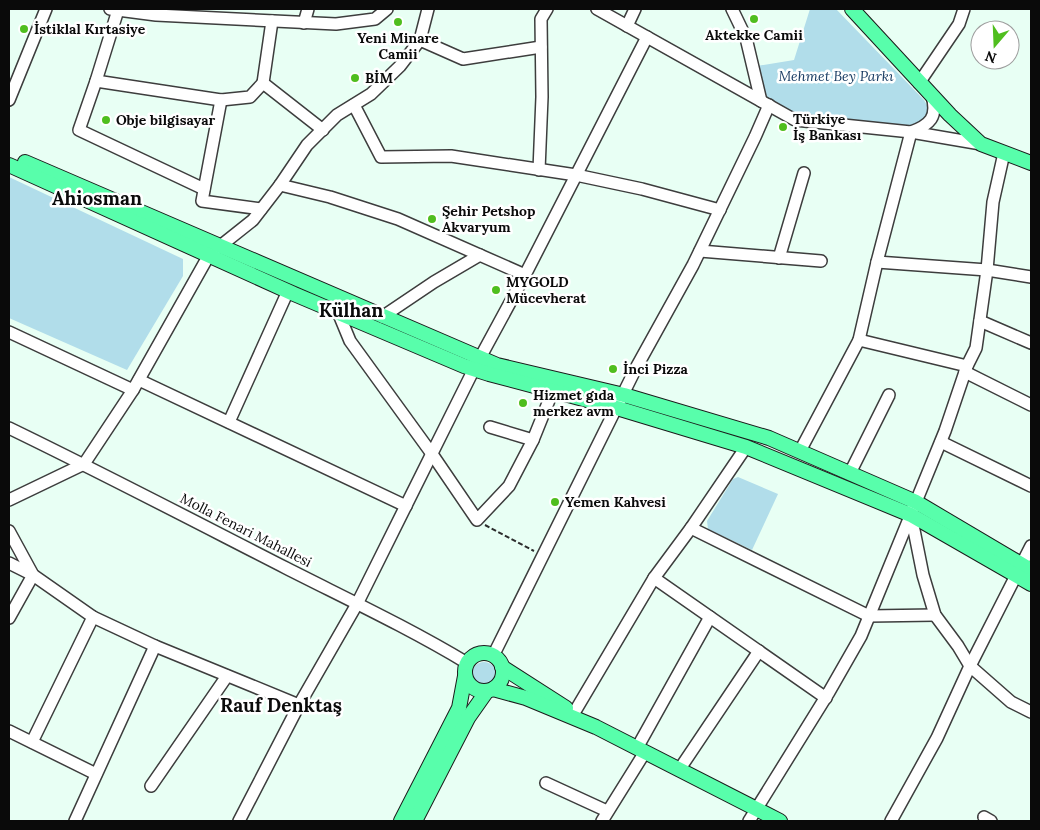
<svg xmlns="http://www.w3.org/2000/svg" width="1040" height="830" viewBox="0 0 1040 830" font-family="Lora,serif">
	<rect width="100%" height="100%" fill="#e8fff4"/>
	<g fill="#b1ddea">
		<polygon points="810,9 836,9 924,100 928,107 926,118 916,128 796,117 764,99 757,66 794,60"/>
		<polygon points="9,177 183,259 183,276 127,370 9,318"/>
		<polygon points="738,477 778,494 752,550 708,529 707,521 733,479"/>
		<circle cx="484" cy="674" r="12"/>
	</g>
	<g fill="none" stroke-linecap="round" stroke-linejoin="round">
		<defs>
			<g id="minor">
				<polyline points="110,9 156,15 336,24 375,19 387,9"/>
				<polyline points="597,9 795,120 911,132 981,144"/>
				<polyline points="732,9 746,38 761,101"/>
				<polyline points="118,10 96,81 79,130 204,189"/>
				<polyline points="272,21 263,83 323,130"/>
				<polyline points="304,23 308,9"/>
				<polyline points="627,26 635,9"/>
				<polyline points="420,40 463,59 541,47"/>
				<polyline points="96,81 221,100 250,97 263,83"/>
				<polyline points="919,83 959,24 964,9"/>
				<polyline points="9,100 46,9"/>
				<polyline points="221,100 202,201 261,209"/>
				<polyline points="354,105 381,157 451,156 576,175 642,189 720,210"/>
				<polyline points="539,170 542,97 541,19 547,9"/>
				<polyline points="280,185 330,197 398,219 525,275"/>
				<polyline points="700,251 821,261"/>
				<polyline points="779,258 804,173"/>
				<polyline points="877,262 987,270 1031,277"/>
				<polyline points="338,312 350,341 432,454 477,520 509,486 533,440 556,383"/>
				<polyline points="382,317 434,282 480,255"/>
				<polyline points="980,321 1031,343"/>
				<polyline points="9,332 133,390"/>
				<polyline points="859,340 967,366"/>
				<polyline points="965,372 1031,405"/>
				<polyline points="139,380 406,506"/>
				<polyline points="229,422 288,291"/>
				<polyline points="490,427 533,440"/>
				<path d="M9,428C102,473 194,521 286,568C347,599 409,628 467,663"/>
				<polyline points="941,442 1031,486"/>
				<path d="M800,451L859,340L877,262L911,132C930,125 938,117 932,96"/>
				<polyline points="850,473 889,395"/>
				<polyline points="9,500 84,464 133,390 209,255 253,220 280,185 307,145 337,115 371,94 400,66 420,40 428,9"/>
				<polyline points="911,515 923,575 935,615 958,646 970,666 1011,702 1031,712"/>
				<polyline points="691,528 869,616 935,615"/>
				<polyline points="9,531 33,575 93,617 155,646 299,705"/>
				<polyline points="9,563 33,575 9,618"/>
				<polyline points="654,578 826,698"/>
				<polyline points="493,656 636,368 693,265 755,137 769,105"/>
				<polyline points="574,713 654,578 691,528 746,447"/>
				<polyline points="9,731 96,774"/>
				<polyline points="32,742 93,617"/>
				<polyline points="637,748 710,617"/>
				<polyline points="679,770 759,651"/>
				<polyline points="546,783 607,811"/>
				<polyline points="151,786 227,676"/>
				<polyline points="984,817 991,821"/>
				<polyline points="75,821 155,646"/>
				<polyline points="239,821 299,705 357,604 474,369 525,275 647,37"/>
				<polyline points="602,821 645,752"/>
				<polyline points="749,821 829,692 861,636 945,431 967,366 976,348 987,270 993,202 1004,153"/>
				<polyline points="891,821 937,738 970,666 1031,546"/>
			</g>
			<g id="major">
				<polyline points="852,9 950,115 981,144 1031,163"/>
				<polyline points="25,162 497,365 624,395 769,438 916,502 1031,570"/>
				<polyline points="9,165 294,294 464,366 489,374 617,408 746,447 911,515 1031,584"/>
				<circle cx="484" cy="672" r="19"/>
				<polyline points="502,667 566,708"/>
				<polyline points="493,689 526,698 596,727 780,821"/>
				<polyline points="401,821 459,708 465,676"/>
				<polyline points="415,821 468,718 487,691"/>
			</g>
		</defs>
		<use href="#minor" stroke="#3d3d3d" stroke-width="14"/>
		<use href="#major" stroke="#1b1b1b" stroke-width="16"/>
		<polyline stroke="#2c2c2c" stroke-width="2" stroke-dasharray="5 2.5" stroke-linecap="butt" points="485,525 534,551"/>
		<use href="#minor" stroke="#fff" stroke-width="11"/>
		<use href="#major" stroke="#58feab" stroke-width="14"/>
	</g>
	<g fill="#4fbe1e" stroke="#fff" stroke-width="2">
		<circle cx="754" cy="19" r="5"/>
		<circle cx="398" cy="22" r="5"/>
		<circle cx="24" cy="29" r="5"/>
		<circle cx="355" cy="78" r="5"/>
		<circle cx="106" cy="120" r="5"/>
		<circle cx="783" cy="127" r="5"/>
		<circle cx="432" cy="219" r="5"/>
		<circle cx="496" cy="290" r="5"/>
		<circle cx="613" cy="369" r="5"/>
		<circle cx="523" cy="403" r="5"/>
		<circle cx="555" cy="502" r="5"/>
	</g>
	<g text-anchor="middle" stroke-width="5" stroke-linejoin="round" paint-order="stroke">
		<g font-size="14" font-weight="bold" fill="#0a0a0a" stroke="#fff" text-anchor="start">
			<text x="34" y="34">İstiklal Kırtasiye</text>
			<text x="754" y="40" text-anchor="middle">Aktekke Camii</text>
			<text x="398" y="43" text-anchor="middle">Yeni Minare<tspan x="398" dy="16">Camii</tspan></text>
			<text x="365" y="83">BİM</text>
			<text x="793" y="124">Türkiye<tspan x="793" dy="16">İş Bankası</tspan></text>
			<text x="116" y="125">Obje bilgisayar</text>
			<text x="442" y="216">Şehir Petshop<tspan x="442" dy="16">Akvaryum</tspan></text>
			<text x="506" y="287">MYGOLD<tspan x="506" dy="16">Mücevherat</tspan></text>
			<text x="623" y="374">İnci Pizza</text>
			<text x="533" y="400">Hizmet gıda<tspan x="533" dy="16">merkez avm</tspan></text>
			<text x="565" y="507">Yemen Kahvesi</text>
		</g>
		<g font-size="14" font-style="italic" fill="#193c63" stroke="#fff">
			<text x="836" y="81">Mehmet Bey Parkı</text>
		</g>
		<g font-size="14" fill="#0a0a0a" stroke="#fff">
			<text transform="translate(246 530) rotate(27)" y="5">Molla Fenari Mahallesi</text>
		</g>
		<g font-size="19" font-weight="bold" fill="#0a0a0a" stroke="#fff">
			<text x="97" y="205">Ahiosman</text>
			<text x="351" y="317">Külhan</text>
			<text x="281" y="712">Rauf Denktaş</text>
		</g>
	</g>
	<rect width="1040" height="830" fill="none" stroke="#0a0a0a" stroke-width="20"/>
	<g transform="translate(995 45) rotate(199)"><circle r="24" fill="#ffffff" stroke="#9d9d9d"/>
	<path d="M0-4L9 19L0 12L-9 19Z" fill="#4fbe1e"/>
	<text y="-8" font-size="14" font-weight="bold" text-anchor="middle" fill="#0a0a0a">N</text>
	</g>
</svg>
